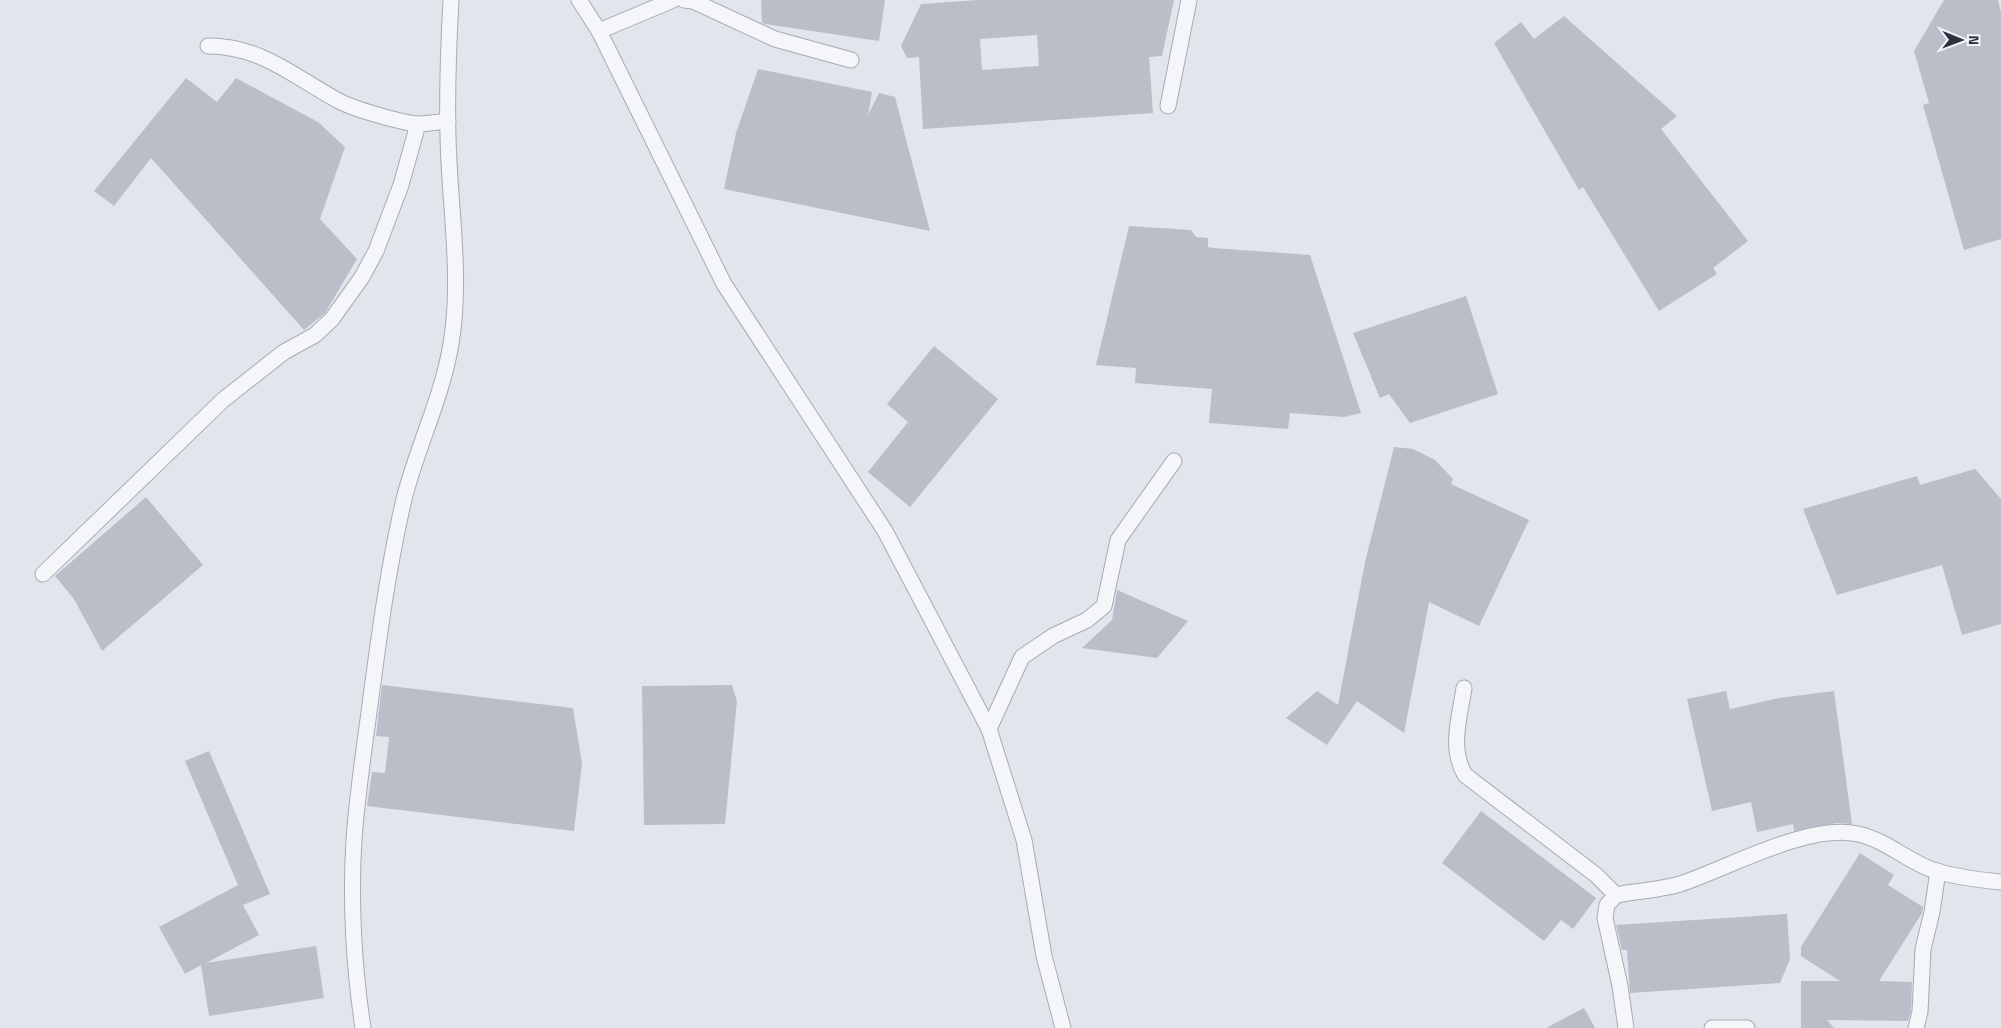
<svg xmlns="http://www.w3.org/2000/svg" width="2001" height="1028" viewBox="0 0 2001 1028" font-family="'Titillium Web',sans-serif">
	<rect width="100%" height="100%" fill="#e2e5eb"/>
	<g fill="#b9bec8" fill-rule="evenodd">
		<polygon points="761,0 885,0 879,41 765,24 762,23"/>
		<path d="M978,0H1174L1162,56L1149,57L1153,113L923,129L919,57L907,58L901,46L921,4ZM1037,35L1039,66L982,70L980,39Z"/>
		<polygon points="1944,0 1998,0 2001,12 2001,239 1964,250 1923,105 1929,103 1914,51"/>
		<polygon points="1564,16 1677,116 1661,129 1748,241 1713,268 1717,274 1659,311 1583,187 1579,190 1494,43 1521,22 1534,39"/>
		<polygon points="758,69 872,92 868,115 879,93 895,97 930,231 724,189 736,133"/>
		<polygon points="186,78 217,102 236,78 318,122 345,147 320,219 357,259 325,313 304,330 151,158 114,206 94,191"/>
		<polygon points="1129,226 1191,230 1196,237 1208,238 1208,247 1213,248 1310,255 1361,413 1344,417 1290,413 1288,429 1209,423 1212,389 1135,383 1136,368 1096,365"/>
		<polygon points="1466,296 1498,394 1410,423 1389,394 1380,398 1353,333"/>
		<polygon points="934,346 998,399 910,507 868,472 908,422 887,404"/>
		<polygon points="1394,447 1413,449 1435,460 1453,479 1451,484 1529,520 1479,626 1429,602 1404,733 1357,701 1327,745 1286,718 1317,691 1338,705 1365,562"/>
		<polygon points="1975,469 2001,499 2001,624 1962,635 1942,565 1837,595 1803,509 1917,476 1920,485"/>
		<polygon points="146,497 203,565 102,651 74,599 55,576"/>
		<polygon points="1117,590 1188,621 1157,658 1082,648 1112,620"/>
		<polygon points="382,685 573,708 582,763 574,831 367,806 372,772 385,773 389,737 376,736"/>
		<polygon points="732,685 737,701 725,824 644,825 642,686"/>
		<polygon points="1726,691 1730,709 1779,698 1834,691 1852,824 1837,823 1794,831 1793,824 1757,832 1751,802 1712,811 1687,699"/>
		<polygon points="209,751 270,894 243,905 259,935 206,963 316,946 324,998 209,1016 201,965 185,974 159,927 238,885 185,761"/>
		<polygon points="1481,811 1596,898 1573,929 1561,920 1544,941 1442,863"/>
		<polygon points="1860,853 1894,875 1888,885 1923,907 1922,913 1879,981 1912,982 1911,1011 1908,1021 1827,1020 1834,1028 1801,1028 1801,981 1840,981 1801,956 1801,947"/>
		<polygon points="1787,914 1790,959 1780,983 1630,993 1627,950 1622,950 1616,925"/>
		<polygon points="1584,1008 1595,1028 1546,1028"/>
	</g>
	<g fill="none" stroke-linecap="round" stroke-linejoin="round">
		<defs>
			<g id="minor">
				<polyline points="579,0 599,31 724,284 885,531 989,729 1024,840 1044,956 1063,1028"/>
				<polyline points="684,0 693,1 775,39 851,60"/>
				<polyline points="599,31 673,0"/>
				<path d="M208,46C261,46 293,76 337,100C353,109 399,122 417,124C427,124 438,122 448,121"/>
				<polyline points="1168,106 1189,0"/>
				<polyline points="43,574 223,400 284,352 315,335 332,319 362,277 376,251 401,185 418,124"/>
				<path d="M1464,688C1460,716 1449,748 1465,775L1596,875L1616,895"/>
				<polyline points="989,729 1022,657 1053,636 1087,620 1104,606 1118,540 1174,461"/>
				<path d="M363,1028C354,969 350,900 354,840C357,795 364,750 370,705C379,636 388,568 404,499C417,447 442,398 451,344C461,284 452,222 449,162C446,108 448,54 451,0"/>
				<path d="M1626,1028L1620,986L1605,918L1607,905L1616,895C1636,891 1660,890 1680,884C1729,868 1807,823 1858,834C1886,840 1907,861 1933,870C1955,877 1979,880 2001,882"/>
				<polyline points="1712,1028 1747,1028"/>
				<polyline points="1916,1028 1920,1012 1923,949 1932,912 1938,871"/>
			</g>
		</defs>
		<use href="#minor" stroke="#a7abb5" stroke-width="17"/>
		<use href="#minor" stroke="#f5f6f9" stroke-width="15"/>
	</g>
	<g transform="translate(1961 40) rotate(91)" stroke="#f2f4f8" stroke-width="4" paint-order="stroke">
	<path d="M0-4L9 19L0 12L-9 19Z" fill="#2a3143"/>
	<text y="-8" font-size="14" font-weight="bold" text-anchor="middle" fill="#2a3143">N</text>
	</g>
</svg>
